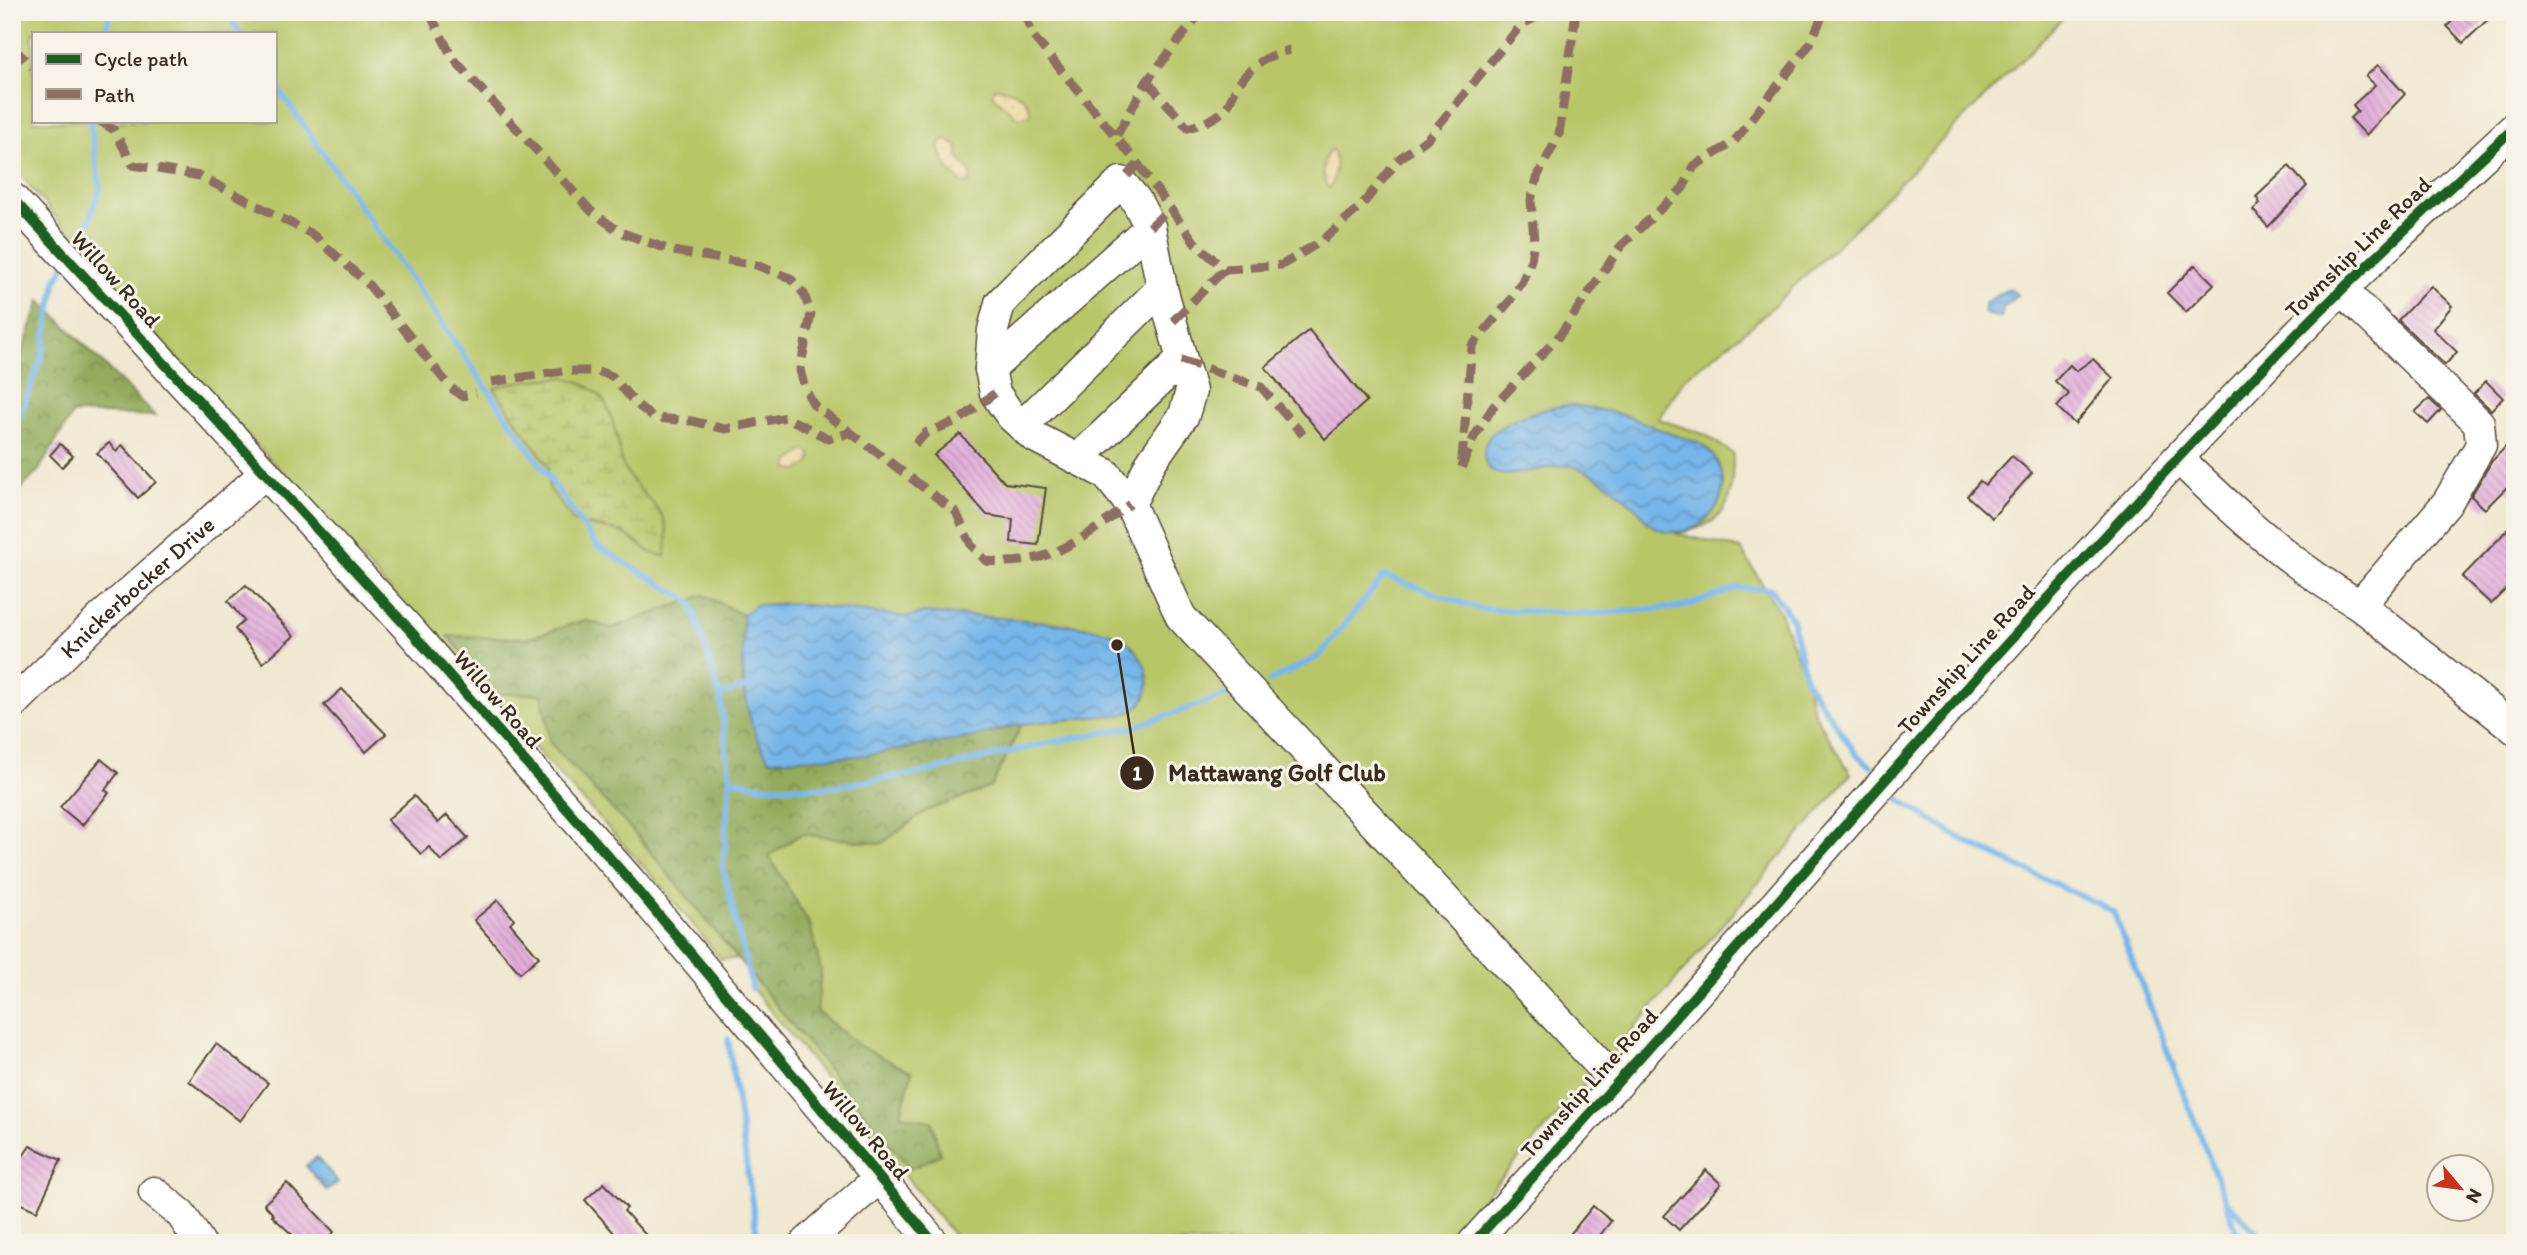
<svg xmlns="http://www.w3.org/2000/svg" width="2527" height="1255" viewBox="0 0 2527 1255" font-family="Itim,sans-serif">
	<defs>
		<pattern id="forest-crowns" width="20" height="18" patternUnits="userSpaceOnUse" patternTransform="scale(1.75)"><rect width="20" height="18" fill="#92ab5c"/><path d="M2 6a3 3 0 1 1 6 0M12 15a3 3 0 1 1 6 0" fill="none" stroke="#788b4b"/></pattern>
		<pattern id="wetland-marsh" width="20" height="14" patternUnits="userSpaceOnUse" patternTransform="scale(1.75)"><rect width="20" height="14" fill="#b8c668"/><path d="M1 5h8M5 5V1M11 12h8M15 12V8" fill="none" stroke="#9faa5a"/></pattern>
		<pattern id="sand-dots" width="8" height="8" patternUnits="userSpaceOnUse" patternTransform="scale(1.75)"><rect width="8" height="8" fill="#eeda9e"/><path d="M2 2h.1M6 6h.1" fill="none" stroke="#cdbb88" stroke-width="1.8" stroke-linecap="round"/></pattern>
		<pattern id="water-waves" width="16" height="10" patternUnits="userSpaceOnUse" patternTransform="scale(1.75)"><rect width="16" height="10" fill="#76b6ea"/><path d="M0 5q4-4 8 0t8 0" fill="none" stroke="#6294bd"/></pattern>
		<pattern id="building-back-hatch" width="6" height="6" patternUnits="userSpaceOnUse" patternTransform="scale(1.75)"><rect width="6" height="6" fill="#e4afdd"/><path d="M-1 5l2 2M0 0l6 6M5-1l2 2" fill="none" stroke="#ba8fb3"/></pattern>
	</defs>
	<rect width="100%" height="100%" fill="#f7f3e8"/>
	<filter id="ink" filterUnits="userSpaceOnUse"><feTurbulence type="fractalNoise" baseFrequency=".0143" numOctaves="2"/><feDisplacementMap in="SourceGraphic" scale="14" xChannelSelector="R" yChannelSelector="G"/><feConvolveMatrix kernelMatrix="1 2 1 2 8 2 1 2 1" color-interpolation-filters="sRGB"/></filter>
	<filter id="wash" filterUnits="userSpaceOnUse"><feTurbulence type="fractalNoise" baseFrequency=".00686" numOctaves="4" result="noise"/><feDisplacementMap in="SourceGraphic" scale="28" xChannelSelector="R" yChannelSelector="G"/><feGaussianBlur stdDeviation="1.57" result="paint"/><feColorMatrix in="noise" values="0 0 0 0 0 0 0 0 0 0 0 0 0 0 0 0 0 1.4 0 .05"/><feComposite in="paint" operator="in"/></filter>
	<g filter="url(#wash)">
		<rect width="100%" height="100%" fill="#f0e8d0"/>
		<path fill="#b8c668" stroke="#7a7843" stroke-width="2" fill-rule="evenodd" d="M12,12H2069L1852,231L1752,326L1685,378L1658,419L1706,435L1733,454C1733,502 1728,527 1675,533L1741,549L1780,613L1805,677L1814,713L1851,774L1615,1051L1443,1243H960L752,988L747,959H721L655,879L143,321L12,165ZM33,33H275V121H33Z"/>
		<g fill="url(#forest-crowns)" stroke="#666a3d" stroke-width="2">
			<polygon points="40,300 155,416 73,413 39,470 12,499 12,382"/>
			<path d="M704,595L743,615V688L770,760C856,756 939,747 1022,724L991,787L926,811L881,844L801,834L769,856L810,925L821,970L817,1011L859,1046L912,1072L901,1115L932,1121L940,1155L910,1169L639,838L550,743L542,694H498L448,636L528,638L585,620L612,628Z"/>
		</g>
		<path fill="url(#wetland-marsh)" stroke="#7a7843" stroke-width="2" d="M564,377C603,387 609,404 618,442C620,450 620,460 624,468C643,503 676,507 665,556L652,553L622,532L574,522L549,488L548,466L494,388L516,382Z"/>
		<g fill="url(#sand-dots)" stroke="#94825e" stroke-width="2">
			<path d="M994,88C1012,88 1029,96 1031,115L1018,118L992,95Z"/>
			<path d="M945,139L957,146L959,158L971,173L969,183L964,184C950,175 942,160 939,144Z"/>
			<path d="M1331,149C1338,156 1336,181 1329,188C1320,178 1322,158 1331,149Z"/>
			<polygon points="805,450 812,455 810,463 798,471 788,468 790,461"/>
		</g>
		<g fill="url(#water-waves)" stroke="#587084" stroke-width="2">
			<polygon points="2009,288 2017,295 2003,308 2001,318 1985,314 1984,304"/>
			<path d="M1572,405C1587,408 1604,410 1619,414C1638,419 1656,429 1674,435C1686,439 1698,440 1708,450C1749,489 1698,554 1651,525C1646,522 1645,518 1641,513C1625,496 1594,470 1570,466C1549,463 1507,482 1492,471C1486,467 1484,459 1484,452C1484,422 1549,406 1572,405Z"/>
			<path d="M791,603L908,617L924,613C962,616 1095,621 1122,638C1137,648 1151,669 1148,688C1146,702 1138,709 1125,714L1022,724L974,737L860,756L770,760C739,718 743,665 743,615L755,605Z"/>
			<polygon points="317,1157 338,1182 327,1191 306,1166"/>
		</g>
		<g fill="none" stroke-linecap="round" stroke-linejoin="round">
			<g stroke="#76b6ea" stroke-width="6">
				<polyline points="226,12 240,33"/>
				<polyline points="106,33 110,12"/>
				<polyline points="275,84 597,546 691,602 720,695"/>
				<polyline points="73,250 88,224 100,188 90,121"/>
				<polyline points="12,437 42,356 56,281 64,266"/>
				<polyline points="1270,681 1318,657 1384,576 1480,609 1587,614 1683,607 1738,588 1771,589 1792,619 1806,681 1856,754 1871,766"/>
				<polyline points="743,688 720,695 730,779 723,868 752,988"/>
				<polyline points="730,779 763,786 823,788 926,772 1048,743 1134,727 1235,692"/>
				<polyline points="1897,798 1966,842 2113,911 2226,1202 2268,1243"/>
				<polyline points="728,1039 758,1243"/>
				<polyline points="2227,1205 2241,1243"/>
			</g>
		</g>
		<g id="blocks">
			<g fill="url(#building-back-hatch)">
				<polygon points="2462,12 2496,12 2463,43 2447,26"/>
				<polygon points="2378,65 2405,94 2366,135 2350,118 2358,111 2353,105 2375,85 2366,76"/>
				<polygon points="2289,166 2307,186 2268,227 2253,210 2260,203 2256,197"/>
				<polygon points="2195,265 2214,284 2186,312 2167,293"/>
				<polygon points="2431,286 2452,306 2433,329 2457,352 2445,365 2398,320"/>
				<polygon points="1309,330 1367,401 1325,439 1265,367"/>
				<polygon points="2093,359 2113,378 2075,424 2057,407 2069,394 2055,381 2070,365 2076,371"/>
				<polygon points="2486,381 2503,398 2491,410 2474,394"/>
				<polygon points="2429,399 2441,410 2428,424 2415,412"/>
				<polygon points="960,434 1005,483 1046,488 1038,545 1011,542 1013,519 987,515 934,455"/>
				<polygon points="2515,437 2515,497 2506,488 2485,509 2471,496 2492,461"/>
				<polygon points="109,443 116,451 122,445 156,482 138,498 97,453"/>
				<polygon points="60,444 73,456 62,467 50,455"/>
				<polygon points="2012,456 2032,473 1992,518 1967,496 1980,481 1985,485"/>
				<polygon points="2515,522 2515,580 2491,604 2462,577"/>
				<polygon points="246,585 294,636 263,663 235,629 244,621 228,601"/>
				<polygon points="342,689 386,734 366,752 324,705"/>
				<polygon points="101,759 118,773 105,790 109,793 82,825 60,807"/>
				<polygon points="414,796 438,823 447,815 468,838 441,861 429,847 421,854 387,820"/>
				<polygon points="498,900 514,919 510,923 539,957 520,973 474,920"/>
				<polygon points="216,1044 268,1083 240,1121 189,1081"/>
				<polygon points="30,1146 61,1160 37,1211 12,1200 12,1168 19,1154 23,1156"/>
				<polygon points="1706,1170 1721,1184 1679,1230 1664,1216"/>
				<polygon points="287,1183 334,1232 323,1243 301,1243 272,1216 274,1215 264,1204"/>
				<polygon points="604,1183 627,1208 624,1211 653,1243 623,1243 585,1200"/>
				<polygon points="1593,1206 1611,1221 1601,1234 1613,1243 1563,1243"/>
			</g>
		</g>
	</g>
	<g filter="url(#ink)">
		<use href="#blocks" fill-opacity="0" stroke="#564639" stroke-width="2"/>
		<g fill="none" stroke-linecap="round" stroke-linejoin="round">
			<defs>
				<g id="minor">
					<polyline points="12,198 407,627 631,882 934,1243"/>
					<polyline points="990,369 1150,227"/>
					<polyline points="1022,426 1162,288"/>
					<path d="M2178,458C2234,512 2293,567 2360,605L2447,503L2481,445L2479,423L2342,290"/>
					<polyline points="1078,459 1181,360"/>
					<polyline points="1130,504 1151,462 1184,415 1191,391 1162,288 1150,227 1136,200 1121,182 1000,303 993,330 990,369 995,393 1011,416 1033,436 1106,474 1130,504 1181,617 1618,1084"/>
					<polyline points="2360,605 2515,729"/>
					<path id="s1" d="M12,705L103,616L265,473"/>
					<polyline points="154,1192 181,1214 200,1243"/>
					<polyline points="806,1243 879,1178"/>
					<path d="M1473,1243C1735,956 1985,657 2255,377C2338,290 2427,209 2515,127"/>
				</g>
			</defs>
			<use href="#minor" stroke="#564639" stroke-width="33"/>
			<use href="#minor" stroke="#fff" stroke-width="30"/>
			<g stroke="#8d6e63" stroke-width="9" stroke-dasharray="18 9" stroke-linecap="butt">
				<path d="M429,12L452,57L591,211L620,232L673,251L756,265L790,278L804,294L811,314L800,370L805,389L814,405L956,512L971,545L986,561C1049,568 1083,538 1130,504"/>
				<polyline points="1024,12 1033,36 1138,164 1121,182"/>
				<polyline points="1576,12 1559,135 1538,175 1531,200 1534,241 1531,260 1522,282 1509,302 1472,346 1461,469 1474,437 1493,407 1559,336 1621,246 1683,188 1694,166 1733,143 1810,44 1824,12"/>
				<polyline points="12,47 33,67"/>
				<path d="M1147,81L1188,128C1203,123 1217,119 1227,107C1231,101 1233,93 1237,87C1249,66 1268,55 1290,50"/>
				<polyline points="100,121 114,130 133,165 200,176 312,234 368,284 450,387 462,396 476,393"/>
				<polyline points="1117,135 1147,81 1201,12"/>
				<polyline points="1138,164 1196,244 1225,269 1282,265 1323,240 1362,205 1400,158 1427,139 1521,25 1546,12"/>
				<polyline points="1150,227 1169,209"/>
				<polyline points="1173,321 1225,269"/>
				<polyline points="1181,360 1261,387 1303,435"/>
				<polyline points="491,382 563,371 597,371 612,376 635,403 654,418 692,421 725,429 786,417 829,439 852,432"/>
				<polyline points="915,444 927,432 958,421 995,393"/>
			</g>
			<defs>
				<g id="cycleway">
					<polyline points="12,198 407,627 631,882 934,1243"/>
					<path d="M1473,1243C1735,956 1985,657 2255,377C2338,290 2427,209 2515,127"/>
				</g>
			</defs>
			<use href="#cycleway" stroke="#f7f3e8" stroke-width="15"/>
			<use href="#cycleway" stroke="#1b5e20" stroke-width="10"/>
		</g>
	</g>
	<g text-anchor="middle" stroke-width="6" stroke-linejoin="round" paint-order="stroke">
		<g font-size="23" fill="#3b2a1e" stroke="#f7f3e8">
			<text transform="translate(2358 247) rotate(-44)" y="8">Township Line Road</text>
			<text transform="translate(116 279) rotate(48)" y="8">Willow Road</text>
			<text dy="8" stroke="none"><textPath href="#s1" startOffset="172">Knickerbocker Drive</textPath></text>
			<text transform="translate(1966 659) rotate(-48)" y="8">Township Line Road</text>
			<text transform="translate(498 699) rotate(49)" y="8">Willow Road</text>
			<text transform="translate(1589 1083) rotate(-48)" y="8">Township Line Road</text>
			<text transform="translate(866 1130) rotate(50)" y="8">Willow Road</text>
		</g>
	</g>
	<path fill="none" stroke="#3b2a1e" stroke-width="2.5" d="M1117 645L1137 773"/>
	<g fill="#3b2a1e" stroke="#f7f3e8" stroke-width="2.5">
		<circle cx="1117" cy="645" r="7"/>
		<circle cx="1137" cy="773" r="18"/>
	</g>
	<g font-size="21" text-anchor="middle" font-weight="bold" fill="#fff">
		<text x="1137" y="780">1</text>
	</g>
	<g font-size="24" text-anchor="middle" font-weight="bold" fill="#3b2a1e" stroke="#f7f3e8" stroke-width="6" stroke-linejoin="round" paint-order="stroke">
		<text x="1277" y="781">Mattawang Golf Club</text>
	</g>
	<rect width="2527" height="1255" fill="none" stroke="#f7f3e8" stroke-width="42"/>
	<rect x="32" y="32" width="245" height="91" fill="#f7f3e8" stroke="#aca397" stroke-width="2"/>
	<rect x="46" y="54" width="35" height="10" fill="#1b5e20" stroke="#aca397" stroke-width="2"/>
	<text x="94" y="66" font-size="21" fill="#3b2a1e">Cycle path</text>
	<rect x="46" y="89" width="35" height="10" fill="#8d6e63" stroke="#aca397" stroke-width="2"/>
	<text x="94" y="102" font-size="21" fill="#3b2a1e">Path</text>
	<g transform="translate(2460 1188) rotate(119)"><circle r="33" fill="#f7f3e8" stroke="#aca397" stroke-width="2"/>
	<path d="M0-5L12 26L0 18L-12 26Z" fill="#c8321e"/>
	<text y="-10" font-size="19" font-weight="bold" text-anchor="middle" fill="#3b2a1e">N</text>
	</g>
</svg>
